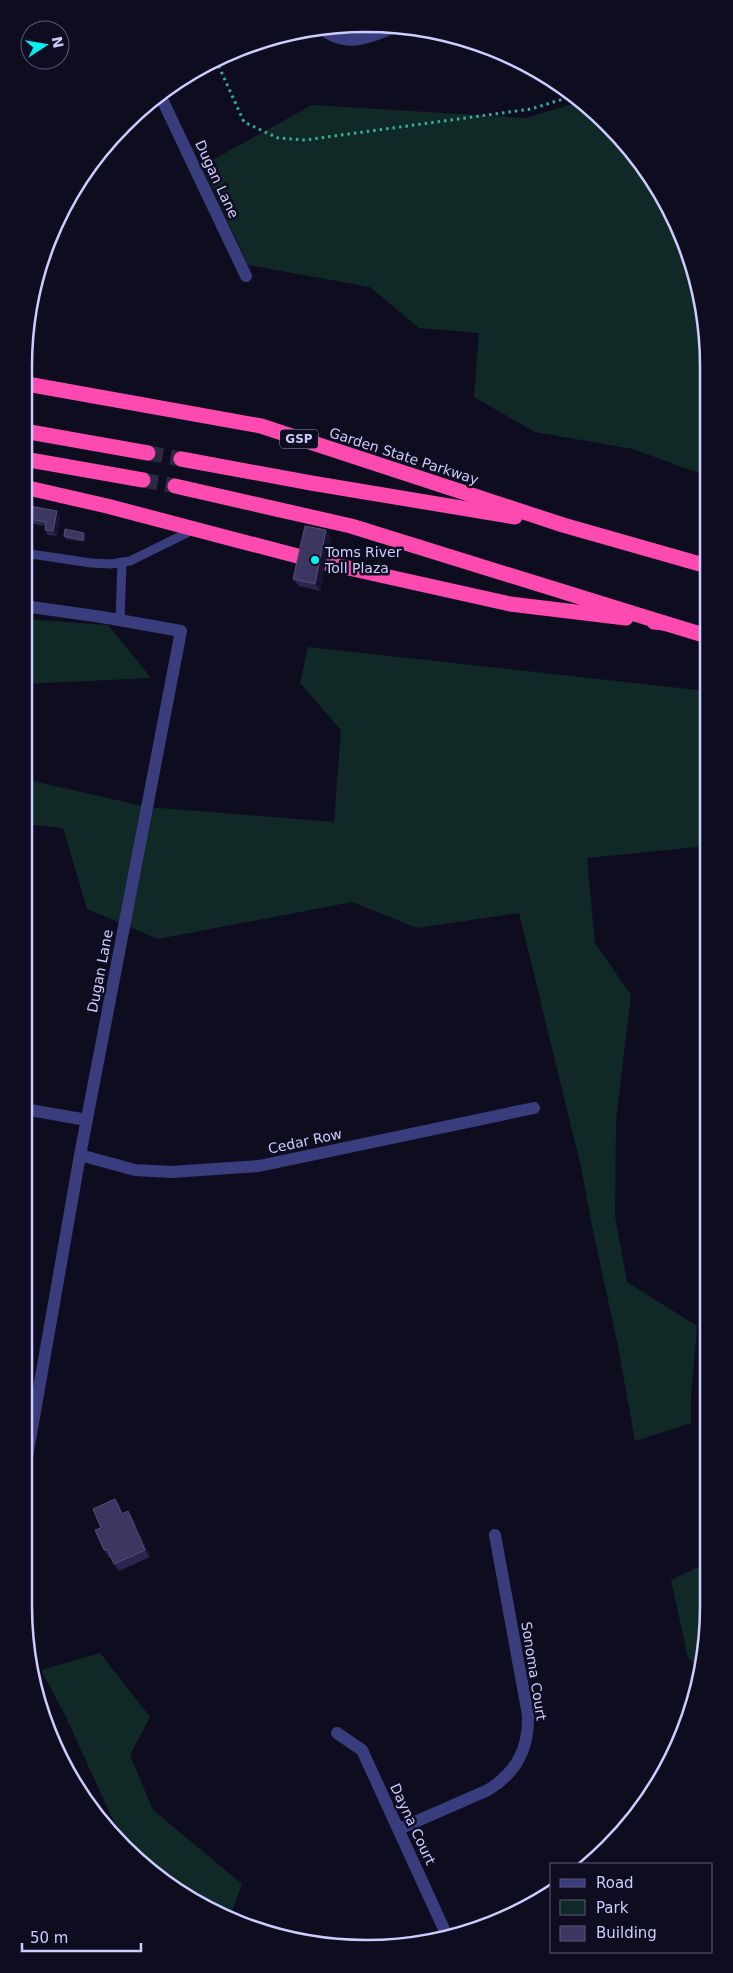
<svg xmlns="http://www.w3.org/2000/svg" width="733" height="1973" viewBox="0 0 733 1973" font-family="'DejaVu Sans',sans-serif">
	<rect width="100%" height="100%" fill="#0e0d20"/>
	<g fill="#102926">
		<polygon points="580,102 624,140 674,215 706,321 707,476 633,449 535,432 474,397 479,333 419,328 370,287 248,265 202,166 312,105 526,118"/>
		<polygon points="24,619 108,625 151,678 24,684"/>
		<polygon points="308,647 707,691 707,846 587,858 595,943 631,995 616,1120 615,1216 627,1282 697,1326 691,1397 691,1423 635,1441 618,1346 592,1226 581,1167 519,913 417,928 352,902 158,939 87,909 63,828 24,824 24,779 147,807 334,822 341,730 300,683"/>
		<polygon points="709,1562 709,1607 701,1669 688,1658 671,1580"/>
		<polygon points="100,1653 150,1717 130,1755 153,1810 242,1884 229,1919 195,1903 125,1846 65,1715 41,1670"/>
	</g>
	<g fill="none" stroke-linecap="round" stroke-linejoin="round">
		<g stroke="#2b2a41" stroke-width="15" stroke-dasharray="15 8" stroke-linecap="butt">
			<polyline points="148,453 181,459"/>
			<polyline points="143,480 175,486"/>
		</g>
		<polyline stroke="#30af9b" stroke-width="3" stroke-dasharray="2.5 4" stroke-linecap="butt" points="216,60 244,122 278,138 305,140 531,109 573,96"/>
		<g stroke="#393d7e" stroke-width="9">
			<polyline points="24,553 91,563 111,564 130,561 195,529"/>
			<polyline points="120,620 122,562"/>
		</g>
		<g stroke="#393d7e" stroke-width="12">
			<path d="M320,27C346,50 370,37 397,26"/>
			<polyline points="553,79 555,83"/>
			<polyline points="160,95 246,276"/>
			<polyline points="24,606 102,617 181,631 80,1155 24,1474"/>
			<polyline points="24,1109 87,1120"/>
			<polyline points="80,1155 135,1170 171,1172 259,1166 534,1108"/>
			<polyline points="337,1733 362,1750 448,1938"/>
			<path d="M399,1829L488,1790C517,1772 529,1748 528,1715L495,1535"/>
		</g>
		<g stroke="#fc4ab0" stroke-width="15">
			<polyline points="27,384 261,426 563,525 707,566"/>
			<polyline points="24,431 148,453"/>
			<polyline points="24,459 143,480"/>
			<polyline points="181,459 311,483 515,517"/>
			<polyline points="175,486 351,526 664,623"/>
			<polyline points="24,487 107,506 305,558"/>
			<polyline points="326,563 510,604 626,618"/>
			<polyline points="654,622 664,623 707,636"/>
		</g>
	</g>
	<g fill="#2a264d">
		<polygon points="24,505 60,516 57,536 48,535 45,530 45,526 24,522"/>
		<polygon points="326,530 331,538 320,591 299,586 293,579"/>
		<polygon points="86,535 85,542 66,539 64,536"/>
		<polygon points="115,1499 120,1506 123,1513 133,1518 150,1557 119,1571 114,1564 111,1557 109,1558 104,1550 101,1528"/>
	</g>
	<g fill="#181433">
		<polygon points="28,345 33,352 24,400 24,366"/>
		<polygon points="57,511 60,516 57,536 53,531"/>
		<polygon points="326,530 331,538 320,591 315,584"/>
		<polygon points="84,533 86,535 85,542 83,540"/>
		<polygon points="115,1499 120,1506 127,1521 122,1514"/>
		<polygon points="128,1511 133,1518 150,1557 145,1550"/>
	</g>
	<g fill="#3c3760" stroke="#524f79">
		<polygon points="27,345 28,345 24,366"/>
		<polygon points="24,505 57,511 53,531 45,530 46,522 24,518"/>
		<polygon points="305,526 326,530 315,584 293,579"/>
		<polygon points="65,529 84,533 83,540 64,536"/>
		<polygon points="115,1499 122,1514 128,1511 145,1550 114,1564 107,1549 104,1550 95,1530 101,1528 93,1509"/>
	</g>
	<circle fill="#04f1f2" stroke="#0e0d20" stroke-width="2" cx="315" cy="560" r="5"/>
	<g text-anchor="middle" stroke-width="5" stroke-linejoin="round" paint-order="stroke">
		<rect fill="#0e0d20" stroke="#9493bb" stroke-width="1" x="280" y="429.5" width="38" height="19" rx="4"/>
		<g font-size="12" font-weight="bold" fill="#cdccfe">
			<text x="299" y="443">GSP</text>
		</g>
		<g font-size="14" fill="#cdccfe" stroke="#0e0d20">
			<text transform="translate(217 179) rotate(65)" y="5">Dugan Lane</text>
			<text transform="translate(404 456) rotate(18)" y="5">Garden State Parkway</text>
			<text transform="translate(100 971) rotate(-79)" y="5">Dugan Lane</text>
			<text transform="translate(305 1141) rotate(-12)" y="5">Cedar Row</text>
			<text transform="translate(534 1671) rotate(81)" y="5">Sonoma Court</text>
			<text transform="translate(413 1824) rotate(65)" y="5">Dayna Court</text>
		</g>
		<g font-size="14" fill="#cdccfe" stroke="#0e0d20" text-anchor="start">
			<text x="325" y="557">Toms River<tspan x="325" dy="16">Toll Plaza</tspan></text>
		</g>
	</g>
	<path d="M0 0H733V1973H0ZM366 32H366A334 334 0 0 1 700 366V1606A334 334 0 0 1 366 1940H366A334 334 0 0 1 32 1606V366A334 334 0 0 1 366 32Z" fill="#0e0d20" fill-rule="evenodd"/>
	<path fill="none" stroke="#cdccfe" stroke-width="2.5" d="M366 32H366A334 334 0 0 1 700 366V1606A334 334 0 0 1 366 1940H366A334 334 0 0 1 32 1606V366A334 334 0 0 1 366 32Z"/>
	<rect x="550" y="1863" width="162" height="90" fill="#0e0d20" stroke="#5a5979"/>
	<rect x="560" y="1879" width="25" height="8" fill="#393d7e" stroke="#5a5979"/>
	<text x="596" y="1888" font-size="15" fill="#cdccfe">Road</text>
	<rect x="560" y="1900" width="25" height="15" fill="#102926" stroke="#5a5979"/>
	<text x="596" y="1913" font-size="15" fill="#cdccfe">Park</text>
	<rect x="560" y="1926" width="25" height="15" fill="#3c3760" stroke="#5a5979"/>
	<text x="596" y="1938" font-size="15" fill="#cdccfe">Building</text>
	<g transform="translate(45 45) rotate(78)"><circle r="24" fill="#0e0d20" stroke="#5a5979"/>
	<path d="M0-4L9 19L0 12L-9 19Z" fill="#04f1f2"/>
	<text y="-8" font-size="14" font-weight="bold" text-anchor="middle" fill="#cdccfe">N</text>
	</g>
	<path d="M22 1943v8h119v-8" fill="none" stroke="#cdccfe" stroke-width="2.5"/>
	<text x="30" y="1943" font-size="15" fill="#cdccfe" stroke="#0e0d20" stroke-width="4" paint-order="stroke">50 m</text>
</svg>
